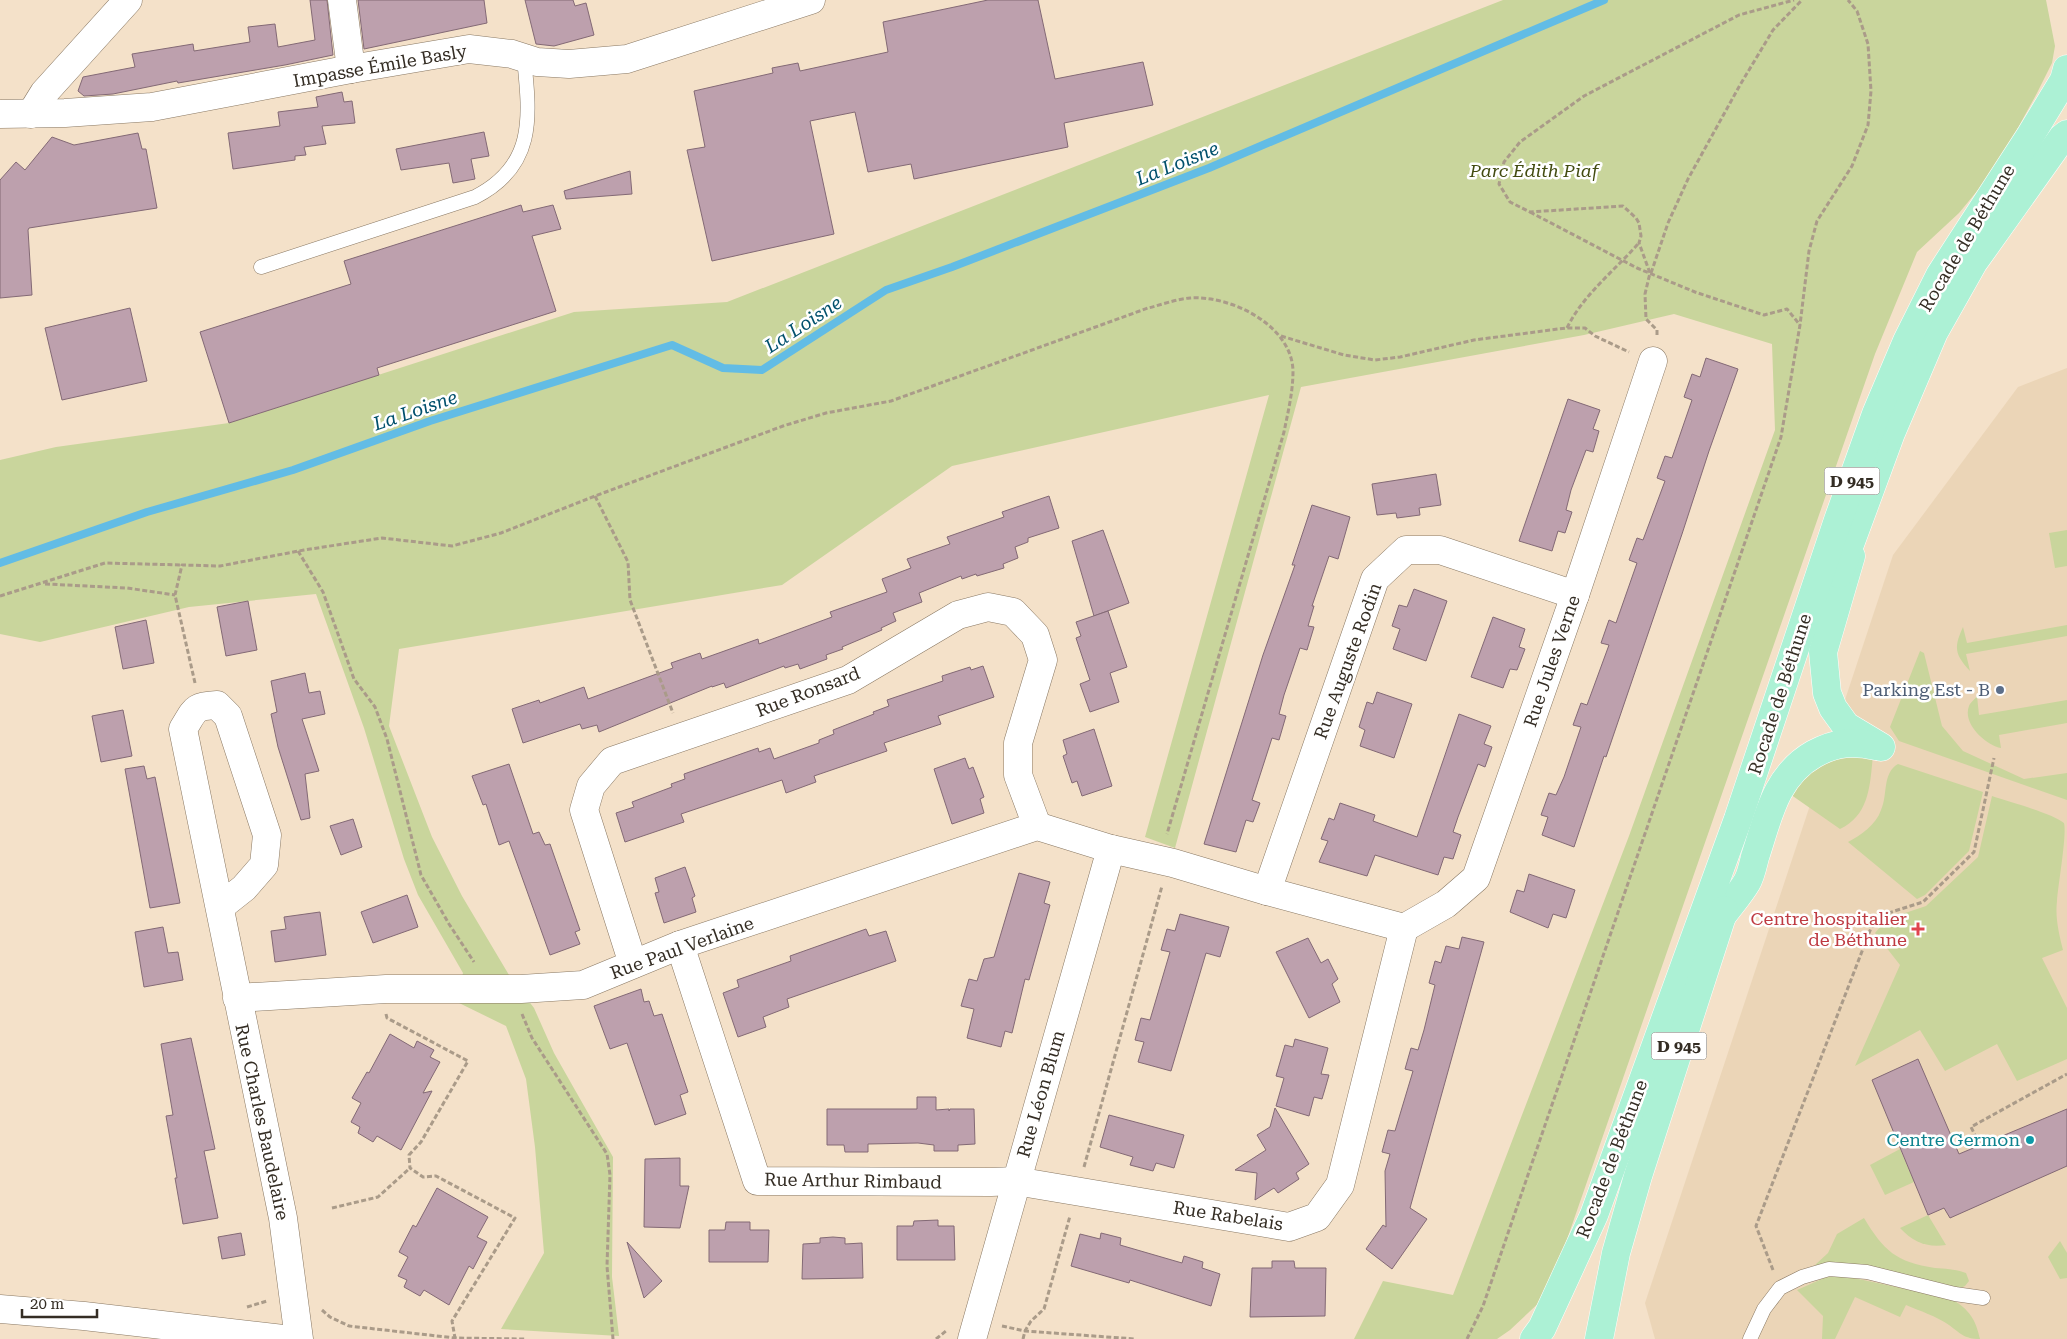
<svg xmlns="http://www.w3.org/2000/svg" width="2067" height="1339" viewBox="0 0 2067 1339" font-family="'Roboto Serif',serif">
	<rect width="100%" height="100%" fill="#f4e1c9"/>
	<polygon fill="#ebd5b7" points="2067,368 2067,1339 1655,1339 1645,1303 1893,555 2018,387"/>
	<g fill="#c9d59c">
		<polygon points="1503,0 2046,0 2055,46 2052,63 2037,93 1996,168 1959,213 1917,252 1875,354 1557,1268 1544,1298 1510,1330 1497,1339 1354,1339 1383,1281 1453,1295 1629,836 1775,430 1772,344 1674,314 1584,335 1301,387 1175,848 1145,837 1269,395 952,466 782,585 399,649 389,726 432,837 462,896 509,975 534,1008 554,1053 613,1157 612,1277 619,1336 501,1329 544,1253 535,1147 526,1079 506,1026 455,1001 463,973 418,895 404,859 364,728 316,594 189,607 40,642 0,634 0,460 56,447 229,423 574,312 727,302"/>
		<polygon points="2067,530 2067,566 2055,568 2049,533"/>
		<path d="M2067,625V636L1966,654L1970,671C1954,654 1954,647 1963,627L1967,643Z"/>
		<polygon points="1920,651 1924,653 1942,726 1963,751 2024,779 2067,773 2067,800 1899,741 1890,727"/>
		<path d="M1977,696L1979,715L2067,700V723L1999,735L2001,748C1986,745 1962,724 1969,706C1970,703 1975,699 1977,696Z"/>
		<path d="M1873,755C1870,784 1870,815 1840,829L1787,792L1829,757Z"/>
		<path d="M1898,764L1983,792L1969,851L1925,895L1917,899L1848,842C1861,835 1876,825 1881,810C1888,795 1882,773 1898,764Z"/>
		<path d="M1992,796C2007,801 2054,814 2064,823C2067,835 2058,885 2057,901C2055,918 2059,934 2063,950L2042,958L2067,1008V1059L2017,1081L1997,1044L1945,1071L1920,1030L1855,1066L1900,965L1875,933L1887,919L1926,906L1978,857Z"/>
		<polygon points="1900,1149 1914,1182 1885,1195 1870,1165"/>
		<path d="M1928,1215L1946,1245C1927,1248 1913,1242 1900,1228Z"/>
		<path d="M1864,1218C1884,1251 1896,1262 1935,1268C1946,1269 1956,1269 1966,1273L1969,1281L1965,1286L1958,1289L1862,1266L1815,1265L1828,1253L1837,1234Z"/>
		<polygon points="2060,1241 2067,1253 2067,1278 2060,1279 2048,1257"/>
		<path d="M1840,1275L1952,1299C1970,1311 1975,1318 1980,1339C1964,1339 1960,1333 1949,1325C1936,1316 1920,1311 1906,1305L1900,1317L1855,1297L1835,1339H1822L1823,1316L1797,1290L1824,1278Z"/>
	</g>
	<g fill="none" stroke-linecap="round" stroke-linejoin="round">
		<polyline stroke="#62bce5" stroke-width="8" points="0,563 147,512 293,470 430,421 672,345 723,368 762,370 886,290 952,267 1209,168 1604,0"/>
	</g>
	<g fill="#bda0ad" stroke="#836975">
		<polygon points="310,0 327,0 333,55 285,65 178,83 177,81 113,94 84,96 78,91 83,77 135,67 132,54 193,44 194,51 250,42 248,27 275,24 278,47 315,40"/>
		<polygon points="358,0 484,0 487,23 364,49"/>
		<polygon points="525,0 573,0 575,6 586,3 594,35 554,46 536,44"/>
		<polygon points="988,0 1038,0 1055,79 1143,62 1153,105 1064,123 1068,147 914,179 911,164 868,172 855,112 810,121 834,234 712,261 687,150 705,147 694,91 773,73 772,68 798,63 800,71 888,52 883,22"/>
		<polygon points="342,92 344,102 352,101 355,123 322,126 326,144 304,147 306,155 295,156 295,160 233,169 228,133 280,126 278,112 318,107 316,97"/>
		<polygon points="484,132 489,156 471,159 475,179 453,183 449,163 401,170 396,149"/>
		<polygon points="138,133 142,149 146,149 157,208 29,228 28,230 32,295 0,298 0,180 16,162 25,170 52,137 74,145"/>
		<polygon points="630,171 632,194 566,199 564,191"/>
		<polygon points="521,205 523,212 553,205 561,229 532,236 556,311 377,368 379,375 229,423 200,332 351,284 344,261"/>
		<polygon points="130,308 147,381 62,400 45,328"/>
		<polygon points="1706,358 1738,369 1709,451 1682,534 1606,757 1604,756 1574,847 1542,835 1548,817 1541,815 1549,793 1556,795 1564,777 1581,727 1573,725 1581,703 1587,705 1609,645 1601,643 1609,620 1616,623 1637,563 1629,560 1637,538 1643,540 1665,481 1657,478 1665,456 1672,458 1692,400 1684,397 1692,374 1700,377"/>
		<polygon points="1568,399 1600,410 1593,429 1599,431 1593,452 1586,450 1571,490 1566,510 1572,512 1565,533 1558,531 1552,551 1519,541"/>
		<polygon points="1436,474 1441,505 1419,508 1420,515 1397,518 1396,513 1377,515 1372,484"/>
		<polygon points="1049,496 1059,528 1028,538 1028,542 1015,547 1018,558 1003,564 1004,568 977,576 976,574 962,579 961,576 919,593 922,602 893,613 896,621 881,628 882,630 842,647 843,649 826,655 827,659 800,669 798,664 785,668 784,666 726,688 724,683 712,687 712,686 599,732 597,725 582,729 580,724 523,743 512,709 539,700 540,703 584,687 588,699 673,668 671,663 700,653 702,659 758,639 759,644 832,617 830,612 887,592 882,579 911,568 907,559 950,544 947,537 1004,517 1002,512"/>
		<polygon points="1312,505 1350,517 1338,559 1329,556 1312,606 1314,606 1308,626 1314,627 1307,650 1300,648 1284,695 1279,714 1286,716 1279,740 1272,738 1252,800 1260,803 1253,822 1246,820 1236,852 1204,844 1263,655 1295,565 1292,565"/>
		<polygon points="1103,530 1129,603 1094,616 1072,541"/>
		<polygon points="1414,589 1447,601 1426,661 1393,649 1400,629 1392,626 1399,605 1407,607"/>
		<polygon points="248,601 257,650 226,656 217,607"/>
		<polygon points="1108,611 1127,667 1110,673 1119,702 1090,712 1080,684 1090,680 1076,638 1081,636 1076,622"/>
		<polygon points="1493,617 1525,629 1519,647 1525,649 1517,670 1510,669 1503,688 1471,677"/>
		<polygon points="146,620 154,663 123,669 115,627"/>
		<polygon points="983,666 994,697 938,716 941,724 884,743 887,751 814,776 816,782 786,793 782,780 681,814 684,822 625,842 616,813 634,807 632,802 672,787 671,784 685,779 684,774 758,748 759,752 770,748 774,759 819,743 819,740 834,734 833,730 874,714 873,712 889,706 887,700 943,681 942,676 970,667 971,670"/>
		<polygon points="305,673 309,693 320,691 325,714 302,719 319,771 305,774 310,818 301,820 278,747 271,714 277,712 271,681"/>
		<polygon points="1377,692 1412,704 1394,758 1360,746 1365,730 1359,727 1367,702 1373,704"/>
		<polygon points="123,710 132,756 101,762 92,716"/>
		<polygon points="1459,714 1491,726 1484,744 1492,747 1485,767 1478,764 1458,817 1453,832 1461,835 1453,859 1444,857 1438,875 1375,855 1367,876 1319,862 1328,841 1321,839 1329,818 1334,820 1340,803 1375,815 1373,821 1417,837"/>
		<polygon points="1094,729 1112,786 1082,796 1077,781 1072,783 1063,756 1067,754 1063,740"/>
		<polygon points="965,758 969,769 973,767 979,783 984,797 980,799 984,813 952,824 934,769"/>
		<polygon points="509,764 533,834 539,832 545,845 550,844 580,930 575,932 580,944 550,955 509,841 499,845 486,804 483,805 472,776"/>
		<polygon points="144,766 147,779 155,777 180,903 150,908 125,769"/>
		<polygon points="353,819 362,847 341,855 330,826"/>
		<polygon points="685,867 695,896 692,898 696,912 664,923 655,893 659,892 655,878"/>
		<polygon points="1019,873 1050,882 1044,903 1050,905 1029,980 1025,979 1012,1033 1005,1031 1001,1047 967,1038 974,1009 961,1006 969,979 977,981 984,959 994,957"/>
		<polygon points="1529,874 1575,890 1566,918 1553,914 1548,928 1510,912 1517,890 1524,892"/>
		<polygon points="407,895 418,927 373,943 361,912"/>
		<polygon points="320,912 326,955 275,962 271,931 286,929 284,917"/>
		<polygon points="1180,914 1229,927 1220,957 1206,953 1171,1071 1138,1062 1144,1042 1135,1040 1141,1018 1150,1020 1170,952 1161,950 1167,929 1175,931"/>
		<polygon points="163,927 168,953 178,952 183,980 144,987 135,932"/>
		<polygon points="866,929 869,936 886,931 896,961 787,999 789,1007 763,1017 766,1027 738,1037 723,993 739,987 737,980 791,961 790,956"/>
		<polygon points="1462,937 1484,942 1410,1208 1427,1219 1392,1269 1366,1249 1383,1225 1386,1227 1385,1171 1390,1154 1382,1152 1388,1130 1395,1131 1413,1071 1405,1069 1411,1048 1418,1050 1424,1030 1435,985 1429,983 1435,961 1441,963 1446,946 1459,949"/>
		<polygon points="1308,938 1321,963 1328,959 1338,979 1332,984 1340,1002 1309,1018 1276,952"/>
		<polygon points="641,989 644,1002 649,1001 654,1016 662,1014 688,1092 680,1095 686,1114 655,1125 627,1043 610,1049 594,1006"/>
		<polygon points="390,1034 414,1048 417,1041 434,1050 430,1057 440,1062 423,1093 432,1091 401,1150 377,1136 373,1142 358,1133 360,1127 351,1122 361,1103 352,1098 367,1072 369,1073"/>
		<polygon points="191,1038 215,1149 204,1151 218,1218 183,1224 175,1178 177,1178 166,1116 173,1115 161,1044"/>
		<polygon points="1295,1039 1328,1048 1321,1074 1329,1075 1325,1089 1322,1099 1314,1097 1309,1116 1276,1106 1284,1078 1276,1076 1285,1045 1293,1047"/>
		<polygon points="1918,1059 1959,1154 2067,1109 2067,1166 1950,1218 1944,1208 1928,1215 1872,1080"/>
		<polygon points="917,1097 936,1097 936,1110 949,1109 949,1111 950,1109 974,1109 975,1144 958,1145 958,1151 934,1151 934,1145 918,1143 868,1144 868,1152 845,1152 844,1145 827,1145 827,1109 917,1109"/>
		<polygon points="1275,1108 1309,1164 1296,1173 1299,1179 1278,1193 1274,1188 1255,1200 1257,1173 1235,1170 1266,1150 1257,1135 1270,1127"/>
		<polygon points="1109,1115 1184,1135 1174,1168 1156,1163 1153,1171 1130,1165 1133,1157 1100,1147"/>
		<polygon points="680,1158 680,1186 689,1186 680,1228 644,1227 645,1159"/>
		<polygon points="437,1188 488,1217 477,1237 487,1242 473,1269 469,1266 449,1305 424,1290 420,1296 404,1287 407,1280 398,1276 408,1257 399,1252 413,1225 416,1227"/>
		<polygon points="938,1220 938,1226 954,1226 955,1260 897,1260 897,1226 913,1226 914,1221"/>
		<polygon points="726,1222 750,1222 750,1230 769,1230 768,1262 709,1262 709,1230 725,1230"/>
		<polygon points="241,1233 245,1255 222,1259 218,1237"/>
		<polygon points="1101,1233 1121,1238 1120,1245 1182,1263 1184,1256 1203,1262 1202,1268 1220,1274 1211,1306 1130,1280 1129,1283 1071,1266 1080,1234 1100,1239"/>
		<polygon points="833,1237 845,1238 845,1244 862,1243 863,1278 802,1279 803,1244 820,1243 820,1238"/>
		<polygon points="627,1242 662,1281 644,1298"/>
		<polygon points="1272,1261 1294,1261 1295,1268 1326,1268 1325,1316 1250,1317 1252,1268 1272,1268"/>
	</g>
	<g fill="none" stroke-linecap="round" stroke-linejoin="round">
		<defs>
			<g id="lane">
				<path d="M261,267L475,197C536,166 530,117 524,58"/>
				<polyline points="1750,1339 1764,1309 1780,1288 1802,1277 1829,1269 1867,1272 1955,1294 1983,1298"/>
			</g>
			<g id="street">
				<polyline points="342,0 351,69"/>
				<polyline points="0,114 65,113 152,107 351,69 469,49 512,54 537,62 569,64 627,59 811,0"/>
				<polyline points="31,114 44,93 128,0"/>
				<polyline points="1267,891 1375,579 1406,550 1440,550 1575,595"/>
				<path d="M220,907L244,888L264,865L267,835L228,716L217,705C193,706 195,710 183,729L283,1218L299,1339"/>
				<polyline points="1404,928 1446,904 1476,878 1575,595 1653,361"/>
				<polyline points="680,945 757,1181 991,1182 1016,1181 1289,1227 1317,1217 1340,1185 1404,928"/>
				<polyline points="633,964 584,810 591,786 612,761 848,680 958,615 988,607 1013,612 1035,635 1043,660 1018,743 1018,775 1037,826"/>
				<polyline points="237,998 386,989 521,989 583,985 680,945 1037,826 1111,849 1173,863 1267,891 1404,928"/>
				<polyline points="972,1339 1111,849"/>
			</g>
			<polyline id="secondary" points="0,1309 84,1316 283,1339"/>
			<g id="primary">
				<polyline points="1851,556 1823,652 1827,693 1833,708 1846,726 1881,747"/>
				<polyline points="1839,574 1891,433 1934,332 1973,263 2062,138 2067,134"/>
				<path d="M1722,916C1730,905 1740,894 1747,882C1751,875 1753,865 1755,857C1768,818 1775,776 1814,754C1836,742 1853,741 1876,746"/>
				<polyline points="1534,1339 1542,1328 1594,1215 1738,819 1838,520 1876,414 1907,341 1940,275 2030,136 2064,80 2067,69"/>
				<polyline points="1599,1339 1616,1253 1638,1176 1724,910"/>
			</g>
		</defs>
		<use href="#lane" stroke="#897863" stroke-width="15"/>
		<use href="#street" stroke="#897863" stroke-width="29"/>
		<use href="#secondary" stroke="#897863" stroke-width="29"/>
		<use href="#primary" stroke="#fff" stroke-width="29"/>
		<g stroke="#aa9b89" stroke-width="3" stroke-dasharray="5 2.5" stroke-linecap="butt">
			<polyline points="1530,212 1637,268 1695,292 1764,315 1787,309 1800,325"/>
			<polyline points="1651,273 1668,223 1688,179 1740,85 1773,30 1802,0"/>
			<path d="M1567,328C1583,295 1614,271 1638,244"/>
			<polyline points="1657,335 1657,330 1646,319 1645,294 1650,273 1639,243 1641,236 1639,223 1636,218 1623,206 1530,212 1510,202 1499,184 1504,162 1520,142 1584,96 1739,15 1794,0"/>
			<polyline points="1281,336 1344,355 1375,360 1400,357 1474,340 1566,328 1585,328 1595,336 1629,352"/>
			<polyline points="595,496 628,562 630,600 673,713"/>
			<polyline points="298,551 323,592 354,679 375,707 387,739 421,875 449,924 474,962"/>
			<polyline points="45,584 127,588 175,595"/>
			<polyline points="0,596 105,563 182,565"/>
			<path d="M195,683L175,595L182,565L220,566L304,550L382,538L452,546L501,533L595,496L783,426L826,413L891,401L1148,308C1161,305 1176,299 1190,298C1230,295 1292,325 1293,371C1293,392 1288,412 1284,432L1167,834"/>
			<polyline points="386,1014 387,1018 468,1061 421,1142 409,1155 410,1168 423,1177 436,1176 515,1218 452,1321 455,1338"/>
			<polyline points="522,1014 532,1038 607,1154 610,1175 607,1266 613,1339"/>
			<polyline points="1980,1145 1971,1127 2067,1074"/>
			<polyline points="1084,1167 1162,886"/>
			<polyline points="332,1208 378,1197 410,1168"/>
			<polyline points="1773,1270 1756,1226 1871,928 1882,915 1923,902 1974,852 1994,758"/>
			<polyline points="247,1307 267,1301"/>
			<polyline points="322,1310 330,1317 349,1326 455,1338 525,1339"/>
			<polyline points="1002,1326 1025,1331 1135,1339"/>
			<polyline points="936,1339 946,1331"/>
			<polyline points="1023,1339 1025,1331 1031,1321 1044,1309 1070,1216"/>
			<polyline points="1467,1339 1483,1306 1781,437 1800,325 1809,251 1817,221 1852,166 1868,125 1871,91 1868,44 1857,11 1848,0"/>
		</g>
		<use href="#lane" stroke="#fff" stroke-width="14"/>
		<use href="#street" stroke="#fff" stroke-width="28"/>
		<use href="#secondary" stroke="#fff" stroke-width="28"/>
		<use href="#primary" stroke="#acf1d5" stroke-width="28"/>
	</g>
	<circle fill="#5c6f8a" stroke="#fff" stroke-width="2" cx="2000" cy="690" r="5"/>
	<path fill="#e0444e" stroke="#fff" stroke-width="2" d="M1915.5 921.5h5v5h5v5h-5v5h-5v-5h-5v-5h5z"/>
	<circle fill="#0f9aa8" stroke="#fff" stroke-width="2" cx="2030" cy="1140" r="5"/>
	<g text-anchor="middle" stroke-width="5" stroke-linejoin="round" paint-order="stroke">
		<g fill="#fff" stroke="#716c66" stroke-width="1">
			<rect x="1824.5" y="467.5" width="55" height="27" rx="4"/>
			<rect x="1651.5" y="1032.5" width="55" height="27" rx="4"/>
		</g>
		<g font-size="16" font-weight="bold" fill="#342d24">
			<text x="1852" y="487">D 945</text>
			<text x="1679" y="1052">D 945</text>
		</g>
		<g font-size="18" fill="#342d24" stroke="#fff">
			<text transform="translate(380 66) rotate(-10)" y="6">Impasse Émile Basly</text>
			<text transform="translate(1967 238) rotate(-59)" y="6">Rocade de Béthune</text>
			<text transform="translate(1348 661) rotate(-70)" y="6">Rue Auguste Rodin</text>
			<text transform="translate(1552 661) rotate(-71)" y="6">Rue Jules Verne</text>
			<text transform="translate(808 692) rotate(-21)" y="6">Rue Ronsard</text>
			<text transform="translate(1780 694) rotate(-72)" y="6">Rocade de Béthune</text>
			<text transform="translate(682 948) rotate(-20)" y="6">Rue Paul Verlaine</text>
			<text transform="translate(1041 1094) rotate(-74)" y="6">Rue Léon Blum</text>
			<text transform="translate(262 1122) rotate(78)" y="6">Rue Charles Baudelaire</text>
			<text transform="translate(1612 1159) rotate(-69)" y="6">Rocade de Béthune</text>
			<text transform="translate(853 1181) rotate(1)" y="6">Rue Arthur Rimbaud</text>
			<text transform="translate(1228 1216) rotate(9)" y="6">Rue Rabelais</text>
		</g>
		<g font-size="18" font-style="italic" fill="#434c11" stroke="#fff">
			<text x="1534" y="177">Parc Édith Piaf</text>
		</g>
		<g font-size="18" fill="#4e5e75" stroke="#fff" text-anchor="end">
			<text x="1990" y="696">Parking Est - B</text>
		</g>
		<g font-size="18" fill="#be3a42" stroke="#fff" text-anchor="end">
			<text x="1907" y="925">Centre hospitalier<tspan x="1907" dy="21">de Béthune</tspan></text>
		</g>
		<g font-size="18" fill="#0d838f" stroke="#fff" text-anchor="end">
			<text x="2020" y="1146">Centre Germon</text>
		</g>
		<g font-size="19" font-style="italic" fill="#00506c" stroke="#fff">
			<text transform="translate(1177 163) rotate(-22)" y="7">La Loisne</text>
			<text transform="translate(803 324) rotate(-33)" y="7">La Loisne</text>
			<text transform="translate(415 410) rotate(-19)" y="7">La Loisne</text>
		</g>
	</g>
	<path d="M22 1309v8h75v-8" fill="none" stroke="#342d24" stroke-width="2.5"/>
	<text x="30" y="1309" font-size="15" fill="#342d24" stroke="#ffffff" stroke-width="4" paint-order="stroke">20 m</text>
</svg>
